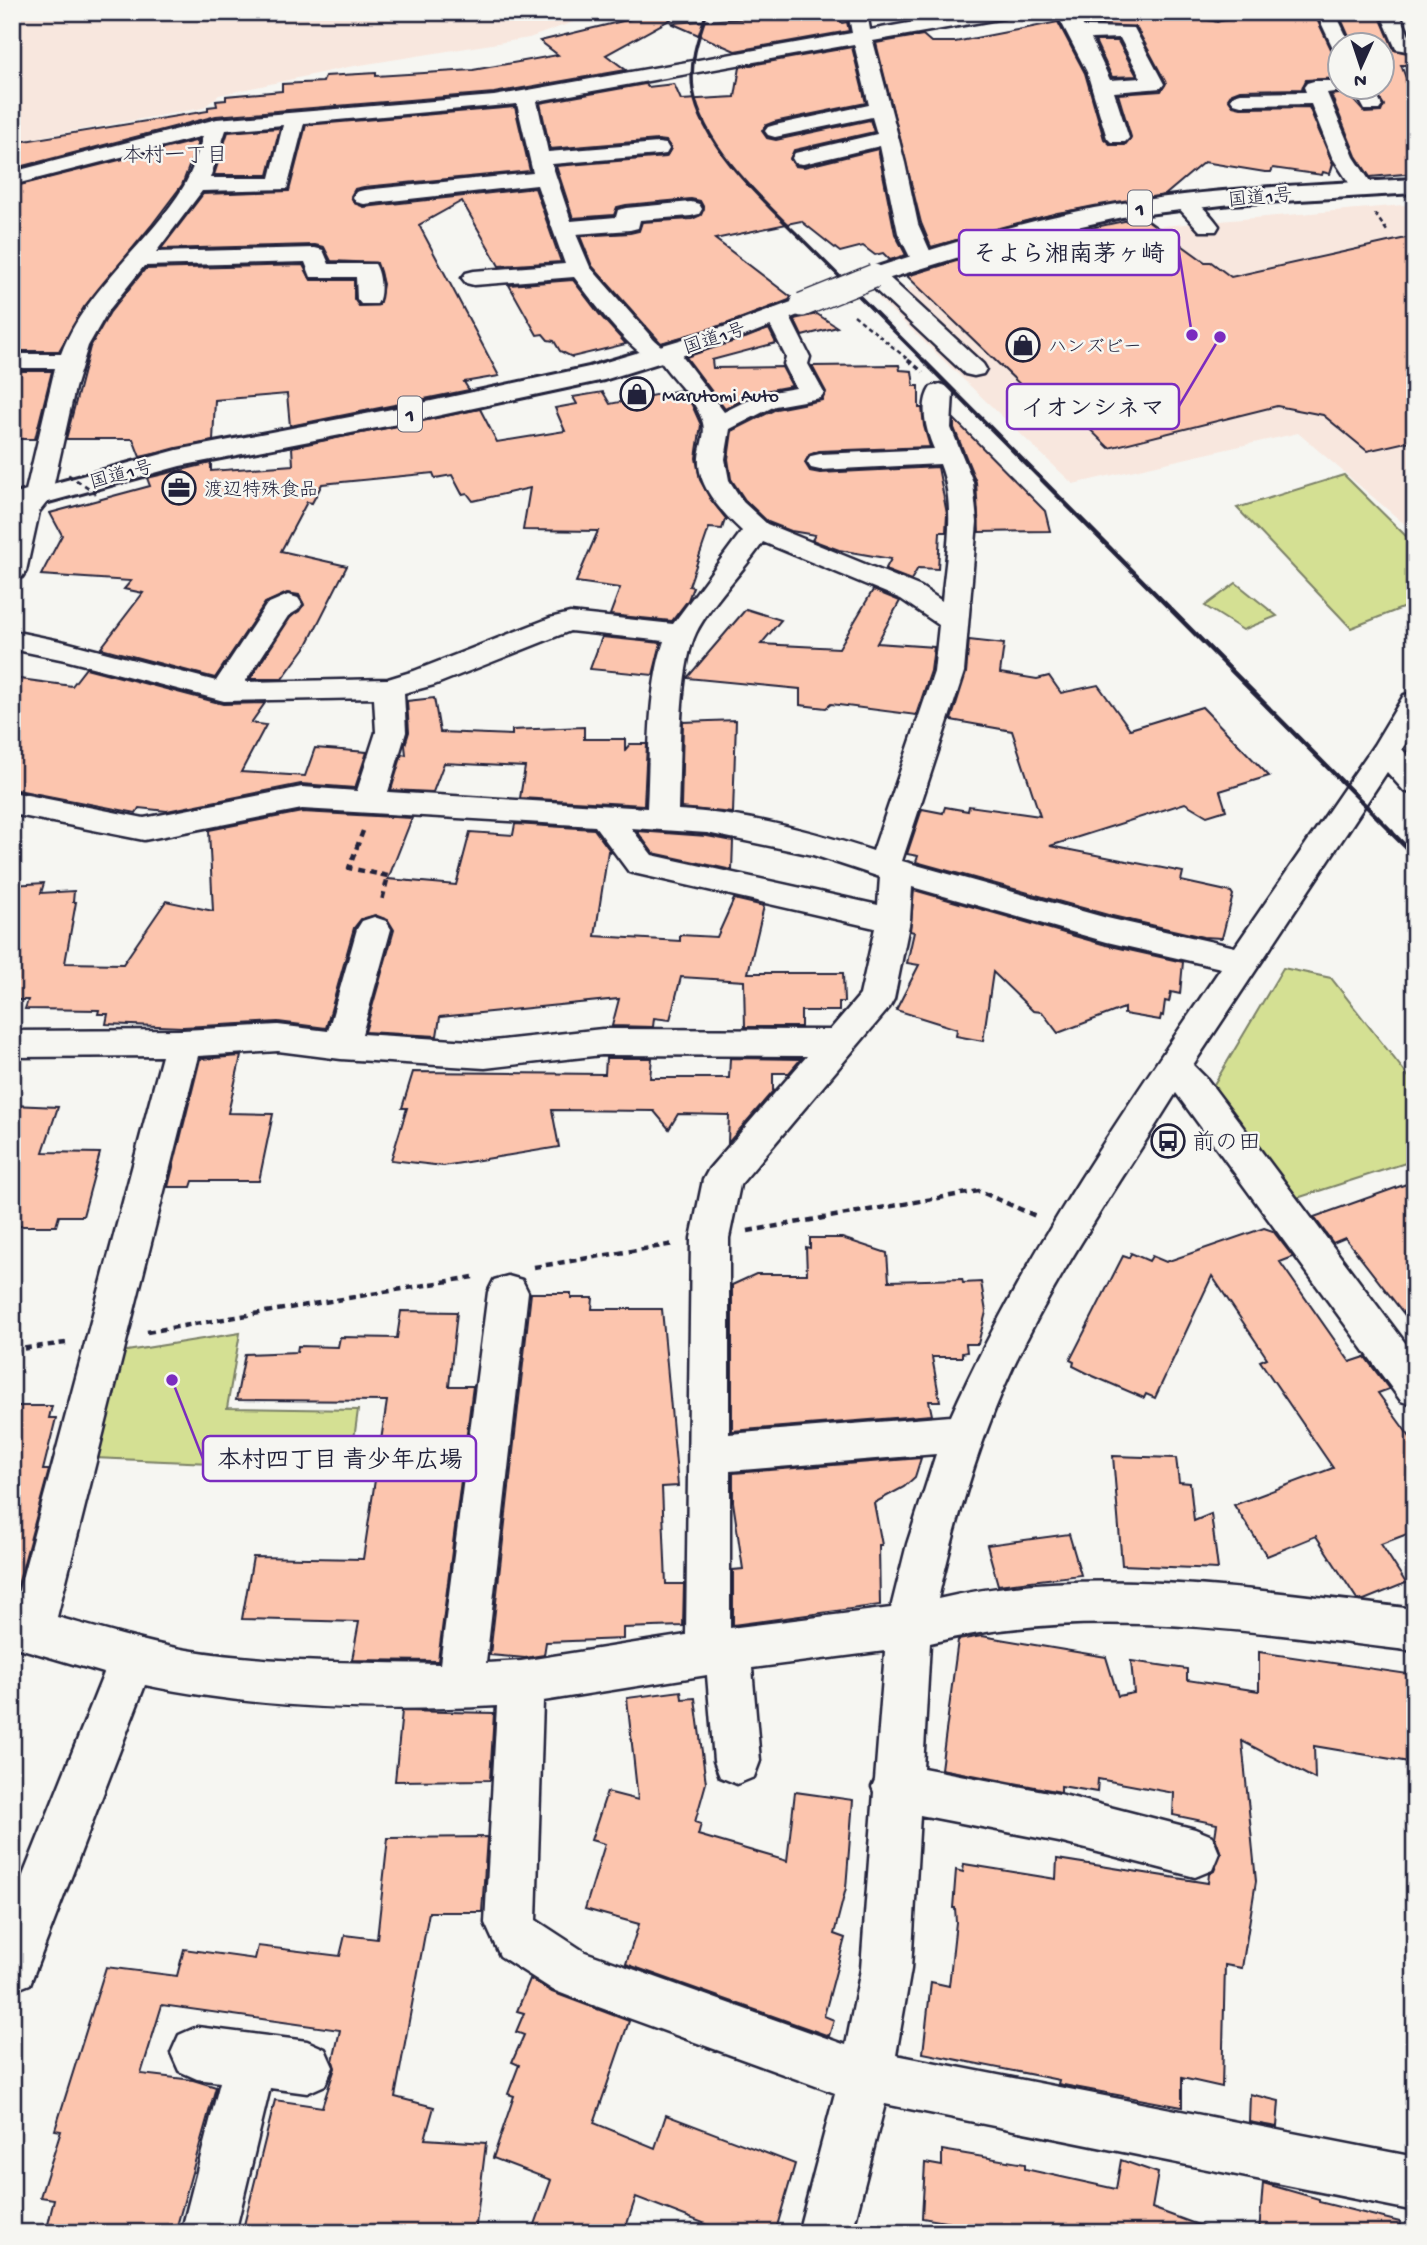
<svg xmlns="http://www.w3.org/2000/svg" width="1427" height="2245" viewBox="0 0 1427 2245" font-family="'Gochi Hand','Klee One',sans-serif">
	<rect width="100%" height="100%" fill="#f6f6f2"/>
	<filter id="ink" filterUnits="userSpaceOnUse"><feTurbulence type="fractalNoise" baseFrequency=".0143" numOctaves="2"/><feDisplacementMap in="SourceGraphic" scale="14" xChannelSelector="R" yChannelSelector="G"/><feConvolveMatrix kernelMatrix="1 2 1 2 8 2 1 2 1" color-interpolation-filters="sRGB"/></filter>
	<g filter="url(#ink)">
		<g fill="#f8e7de">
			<polygon points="12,12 601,12 529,38 348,67 219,95 203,108 12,142"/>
			<polygon points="1415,204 1415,533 1298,433 1073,484 878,298 1047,245 1140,228"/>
		</g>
		<g fill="#d4e093" stroke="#7b8167" stroke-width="2">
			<polygon points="1344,475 1415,545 1415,603 1351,628 1237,508"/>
			<polygon points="1236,583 1277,616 1243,630 1205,606"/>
			<polygon points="1283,968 1331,978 1415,1085 1415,1160 1297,1198 1210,1091"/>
			<polygon points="240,1333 227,1408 358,1410 350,1469 94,1458 121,1352"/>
		</g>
		<g fill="#fcc5ae" stroke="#22223b" stroke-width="2">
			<polygon points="660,12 668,12 671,19 606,55 626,70 494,93 216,116 12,169 12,143 208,111 208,107 217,106 216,101 226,100 226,96 282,91 282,84 323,82 325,76 376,73 376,76 473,70 558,55 540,41"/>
			<polygon points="1083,12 1162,12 1164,15 1194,16 1217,22 1238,16 1314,13 1332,51 1340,54 1340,78 1306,80 1302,89 1240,90 1232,93 1228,99 1233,106 1241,108 1309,107 1333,164 1330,174 1323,172 1322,175 1273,168 1271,172 1265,172 1204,162 1165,195 1057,213 931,247 921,223 876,43 923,35 931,42 955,42 1058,22 1085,73 1104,139 1111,145 1125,145 1131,137 1118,94 1161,91 1166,83 1136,27 1086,24 1082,18 1086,17"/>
			<polygon points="1338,12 1378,12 1394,50 1415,55 1415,65 1401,65 1415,101 1415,173 1370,177 1356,156 1331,95 1347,93 1365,113 1381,112 1384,105 1372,88 1382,88 1382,46 1353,46"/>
			<polygon points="835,13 842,23 847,22 849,31 735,51 671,23"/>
			<polygon points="1095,41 1118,41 1137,76 1112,77"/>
			<polygon points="852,47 866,103 774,122 766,125 762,131 767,138 776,140 870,120 874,132 794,150 790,159 795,166 804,167 878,149 895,234 906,255 890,260 883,253 875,255 863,246 840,252 801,221 715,239 791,297 789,300 726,324 661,343 592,266 580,236 630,233 639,231 642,222 692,219 701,215 704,208 700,201 691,199 626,205 617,207 614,215 573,218 556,166 666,157 671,148 666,141 658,140 550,149 540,103 645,84 648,87 674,84 681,100 735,97 740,67"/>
			<polygon points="515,107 530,171 364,187 355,189 351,196 354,203 364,207 535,188 561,262 499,266 462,201 419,225 499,376 464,382 469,390 290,426 287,394 215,400 213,441 140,457 133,439 66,439 90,347 110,312 145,269 303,265 311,280 354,280 354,299 359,306 379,305 383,284 377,263 331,261 324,247 315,245 161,249 203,194 289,191 306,125"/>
			<polygon points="280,128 268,175 214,175 228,132"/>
			<polygon points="199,140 182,185 151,226 84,307 59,351 12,351 12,187"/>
			<polygon points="1143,217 1205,262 1211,262 1231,277 1415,236 1415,440 1367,451 1323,415 1277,406 1109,448 1068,408 1050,413 907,276 1006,246"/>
			<polygon points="573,280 600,315 626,344 572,357 560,351 554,341 548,340 543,334 537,335 509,285"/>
			<polygon points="817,314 837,327 802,336 794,319"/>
			<polygon points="769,329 776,343 712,360 713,368 782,367 792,386 759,392 725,409 686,357"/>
			<polygon points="899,365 900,370 912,371 914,386 919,386 919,408 922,408 924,426 930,447 819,451 809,455 805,463 810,471 820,473 938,467 947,514 946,532 940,532 938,569 918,568 911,580 885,570 891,559 839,550 812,540 815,535 791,531 768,522 745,500 731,479 728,459 732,431 776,409 822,400 826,392 812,366"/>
			<polygon points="12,371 52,371 35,439 12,439"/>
			<polygon points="680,390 692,405 701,425 696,458 700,480 711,500 727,520 725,520 722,529 709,528 689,586 693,587 688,600 672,621 610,615 620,588 576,582 598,531 523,530 530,488 473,501 467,493 462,494 452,475 435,478 433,473 322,484 312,503 307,502 281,551 347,566 307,645 282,679 250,679 290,618 304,605 299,595 287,593 265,603 215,678 101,648 143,593 124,589 131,581 41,575 62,535 50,513 150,486 147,478 211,463 211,471 293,465 292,447 480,409 497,442 565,431 555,408 577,404 573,397 603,392 610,404"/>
			<polygon points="954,419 1045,511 1050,531 979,532 976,482 954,428"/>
			<polygon points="873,590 900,601 877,643 934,647 931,671 916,715 831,704 826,708 800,705 800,689 687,678 746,609 781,620 761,644 839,648"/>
			<polygon points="602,637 661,643 653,675 590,669"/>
			<polygon points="969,640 1004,644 1000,673 1037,679 1049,676 1061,693 1098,685 1130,729 1202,707 1269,776 1220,791 1226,810 1207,816 1185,803 1050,846 1183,872 1181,881 1231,892 1233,895 1222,938 1203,937 1108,915 916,862 918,856 907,854 922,809 943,813 945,807 968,811 969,806 1040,816 1012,731 951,720 966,673"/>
			<polygon points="86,668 223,704 265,703 251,723 266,725 241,772 305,776 315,748 367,752 355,788 301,784 167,811 139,808 136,813 12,789 12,678 72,686"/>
			<polygon points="434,698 440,732 512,735 512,730 584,727 584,739 625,739 625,750 630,744 647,744 644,805 520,798 525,767 444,763 433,792 391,790 402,754 406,755 405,745 409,732 407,701"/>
			<polygon points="736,720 733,813 681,808 683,722"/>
			<polygon points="302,812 412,818 388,879 456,885 470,832 513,835 515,824 594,829 611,852 608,851 595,936 680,941 680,935 717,937 734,899 764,906 748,973 843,973 844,1002 839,1002 839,1011 801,1011 801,1027 745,1027 744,981 681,977 670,1020 654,1018 653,1027 612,1026 619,999 440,1017 437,1036 365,1032 394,930 388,920 375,915 361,919 354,928 326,1028 278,1022 183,1027 106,1024 108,1014 98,1014 99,1010 25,1009 28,1000 12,1000 12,885 44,883 41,893 74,891 73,902 76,902 65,963 123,964 166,901 213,911 209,830"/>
			<polygon points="637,831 707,836 733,841 732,870 653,853"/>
			<polygon points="914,890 1106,945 1183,962 1180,994 1171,992 1169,1002 1165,1001 1163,1016 1161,1015 1160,1020 1124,1014 1124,1008 1058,1033 1042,1012 1033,1011 993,972 983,1041 956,1036 957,1029 896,1010 919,965 907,963 914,932 910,931"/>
			<polygon points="241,1056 228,1113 273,1114 259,1181 193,1181 191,1187 168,1187 200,1059"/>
			<polygon points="606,1058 652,1058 650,1078 729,1078 730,1058 801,1059 789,1073 773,1073 773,1091 728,1143 729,1115 678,1114 669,1129 654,1111 552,1110 559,1147 443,1166 391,1160 407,1108 402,1108 413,1072 605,1074"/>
			<polygon points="12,1105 58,1107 43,1152 100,1153 83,1216 59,1216 56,1226 12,1226"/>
			<polygon points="1415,1181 1415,1328 1345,1238 1333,1243 1314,1217"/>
			<polygon points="1264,1228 1273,1231 1293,1257 1280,1262 1350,1362 1365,1357 1389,1389 1378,1393 1415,1444 1415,1531 1381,1544 1406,1583 1364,1600 1357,1599 1316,1536 1267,1556 1234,1505 1333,1468 1260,1361 1267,1358 1212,1276 1155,1398 1146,1394 1144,1398 1093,1376 1073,1366 1074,1362 1070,1360 1123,1256 1129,1258 1131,1253 1149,1261 1152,1256 1166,1262"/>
			<polygon points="810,1238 842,1238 887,1253 889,1281 962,1279 963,1283 981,1282 986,1312 978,1344 966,1344 967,1352 962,1353 962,1357 932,1357 940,1401 929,1401 932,1415 732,1431 732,1285 756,1274 807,1274 806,1247 810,1248"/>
			<polygon points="531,1293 571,1293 571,1298 593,1298 592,1309 662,1309 678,1486 662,1487 666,1584 684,1584 683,1626 623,1628 623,1639 546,1642 544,1655 525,1658 490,1655"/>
			<polygon points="401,1311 457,1312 449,1386 473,1386 438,1661 352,1660 359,1622 242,1619 253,1557 363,1559 387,1401 236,1400 245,1354 297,1352 298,1346 338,1347 340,1337 397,1338"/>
			<polygon points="12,1406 52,1406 49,1418 56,1418 43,1470 49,1470 18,1585 12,1584"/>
			<polygon points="1113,1456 1176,1458 1179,1482 1190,1483 1194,1521 1211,1514 1218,1569 1122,1565"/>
			<polygon points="921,1458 915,1477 904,1487 874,1503 882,1545 879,1545 880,1605 733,1625 733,1570 743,1569 733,1502 733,1473"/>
			<polygon points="1069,1534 1081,1575 998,1585 987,1545"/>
			<polygon points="982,1636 1106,1657 1118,1696 1134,1693 1131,1661 1187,1669 1187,1680 1259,1691 1259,1652 1415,1675 1415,1763 1314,1746 1315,1779 1242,1741 1256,1881 1242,1968 1225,1965 1222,2087 1182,2078 1182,2107 1058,2084 1059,2080 923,2053 931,1982 949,1986 956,1922 955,1908 953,1908 956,1870 963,1872 964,1864 1056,1879 1057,1859 1208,1883 1209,1874 1214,1871 1221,1854 1215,1837 1217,1824 1173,1815 1174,1793 1098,1779 1097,1792 1061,1786 1061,1792 941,1769 958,1640"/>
			<polygon points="681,1691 682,1699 695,1698 706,1783 695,1822 701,1824 698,1835 787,1861 795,1792 853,1800 846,1888 834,1934 845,1938 824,2016 834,2020 829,2036 626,1964 639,1924 585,1909 605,1844 591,1840 607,1792 638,1800 627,1698"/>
			<polygon points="402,1711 494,1713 490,1780 395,1781"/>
			<polygon points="487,1837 482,1912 429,1912 395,2097 434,2107 425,2139 486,2143 475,2233 242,2233 275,2100 322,2107 335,2068 333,2061 340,2030 162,2005 141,2074 193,2080 216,2087 175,2233 46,2233 54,2199 40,2197 61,2131 55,2130 106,1967 177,1976 184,1949 255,1959 258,1946 340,1956 345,1935 377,1939 388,1838"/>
			<polygon points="530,1979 552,1992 629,2021 594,2123 655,2148 666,2115 795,2164 775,2233 729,2233 636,2197 624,2233 532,2233 551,2180 493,2158 514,2096 508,2094 519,2065 512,2062 524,2035 516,2032 524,2013 517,2011"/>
			<polygon points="1250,2094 1279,2101 1277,2127 1249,2122"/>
			<polygon points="942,2150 1025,2164 1025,2169 1116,2189 1121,2160 1158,2173 1152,2208 1209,2229 1209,2233 1009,2233 922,2218 925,2163 942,2166"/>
			<polygon points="1263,2183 1319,2199 1319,2202 1400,2222 1399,2233 1259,2233"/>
		</g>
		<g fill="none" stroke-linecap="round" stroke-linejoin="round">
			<defs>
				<g id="minor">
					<path d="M848,12H867L870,30L970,12H1013L1004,18L873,41L905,163L918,224L934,260L930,265H914L898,233L880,146L803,164L795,163L792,158L795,153L877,134L872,117L775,137L768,135L765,131L768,127L775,125L869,105L854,44L537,101L548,152L658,143L666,144L669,149L666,154L658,155L552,164L571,221L616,217L618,210L626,208L691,202L699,204L702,209L699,214L691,216L640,220L638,228L630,230L576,234L590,267L654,340L661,346L675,347L724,412L760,394L796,388L784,364L786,357L765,315L769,310L777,308L785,310L789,315L810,357L808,364L824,393L820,398L775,406L730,429L725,459L729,480L743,502L767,524L921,587L942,601C946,556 957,507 940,464L820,470L811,468L807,462L811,456L820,454L934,449C926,431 919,404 931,387L940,384L949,387L953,392L951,428L973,482L977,522L964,672L902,861L1107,918L1235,947L1374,745L1404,695L1415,693V728L1402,749L1415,764V794L1404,791L1387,772L1193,1065L1207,1079L1415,1356V1406L1401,1401L1176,1093C1120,1183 1058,1271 1013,1367C979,1441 956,1520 938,1599C1087,1563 1264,1591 1415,1609V1651C1256,1632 1088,1604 930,1643L923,1768L1059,1794L1195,1829L1212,1836L1219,1853L1212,1870L1195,1877L1059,1842L920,1815L911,1969L896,2055L1415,2157V2211L885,2104L852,2233H798L835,2093L571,1997L553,1990L500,1956L485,1923L497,1706C381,1712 259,1709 145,1685L30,1984L12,1991V1903L104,1673L12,1646V1604L15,1605L162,1056L12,1057V1031L183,1030L278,1025L328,1031L357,929L362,921L374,917L386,921L391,929L362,1034L485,1042L602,1029L830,1030L860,995L875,928L629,872L595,826L302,809L144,840L12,814V792L144,818L302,787L357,791L376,732L374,698L224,701L65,660L12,649V631L65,642L216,681L267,604L288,595L298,598L302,604L298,610L288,616L245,682L388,679L414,671L550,618L570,613L673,624L742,531C723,513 697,487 699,458C700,445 707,433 702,420C694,397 674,381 661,362C635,361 591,298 574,277L474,285L466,283L462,278L466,273L474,271L565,264L537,185L364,204L356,202L353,197L356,192L364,190L533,173L517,104L304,123L287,189L202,191L156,252L315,248L323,250L329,264H375C381,273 383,295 377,304H361L357,299L356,277H311L305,262L144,266L108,311L88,346L75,388L51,497L39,512L26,571L22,577L12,579V512L25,495L55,368H12V354H61C86,288 148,245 184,186C193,170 198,153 203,136L12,185V172L217,119L494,96L852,33ZM283,125L270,178H210L226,130ZM763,542L901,599L939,625L934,672L873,851C811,831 744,813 678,810C680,766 678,670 696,633C711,603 743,572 763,542ZM570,631L664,641C647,693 650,753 647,808L388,792L406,732L404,693L434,685ZM631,828L707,833L813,855L880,877L878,905L652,855ZM912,887L1107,942L1221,968C1123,1112 1022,1257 951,1416L729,1434V1238L740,1185L889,1008L894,999L910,920ZM278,1051L341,1059L485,1068L602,1055L807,1056L709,1169L703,1180L691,1238L686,1635L521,1661L486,1663L528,1292L522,1280L508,1276L494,1280L488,1292L440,1664C356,1662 270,1664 187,1650C143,1642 100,1629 57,1617L198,1056ZM936,1454L907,1544L891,1608L730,1628V1471ZM885,1651L875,1780L872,1787L874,1792L861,1969L846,2045L585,1952L536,1920L543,1701L707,1675L714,1761L720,1777L737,1784L754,1777L760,1761L752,1668Z"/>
					<path d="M1056,12H1075L1084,27L1134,28L1164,84L1161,88L1114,92L1129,138L1125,142H1111L1107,138L1087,72ZM1120,38L1141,78L1110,80L1091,39Z"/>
					<path d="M1239,12C1231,21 1204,22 1195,13Z"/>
					<polygon points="1316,12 1335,12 1351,46 1340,46 1340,52 1334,50"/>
					<polygon points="1380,12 1399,12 1411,40 1415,40 1415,52 1396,49"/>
					<polygon points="1314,81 1340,81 1340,88 1369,88 1376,94 1382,106 1379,110 1365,110 1360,101 1348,90 1327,93 1354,157 1375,189 1372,194 1356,194 1353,189 1332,157 1311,104 1241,105 1234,103 1231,99 1234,95 1241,93 1306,92 1304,87 1307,83"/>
					<path d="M1185,196C1198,200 1211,215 1219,226L1216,231H1200L1174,203L1177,198Z"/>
					<polygon points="874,269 882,271 983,364 986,369 983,374 974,376 965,374 866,281 862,276 866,271"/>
					<polygon points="197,2027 307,2041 325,2049 333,2067 325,2085 307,2093 270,2088 235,2233 181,2233 220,2082 197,2079 179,2071 171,2053 179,2035"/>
				</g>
				<g id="highway">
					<path d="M1415,179V193L1231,204L1122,217L1005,243L874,283L865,281L862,276L865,271C950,243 1035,217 1123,203C1219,188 1317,184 1415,179Z"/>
					<polygon points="802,298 811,300 814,305 811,310 745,336 604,380 413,421 180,466 12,512 12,495 177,450 413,405 589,367 727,326"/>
				</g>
			</defs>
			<use href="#minor" stroke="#22223b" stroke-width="5"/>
			<use href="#highway" stroke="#22223b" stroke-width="6"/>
			<g stroke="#22223b" stroke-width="2.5" stroke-dasharray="4.5 3.5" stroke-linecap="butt">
				<polyline points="1375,214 1387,231"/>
				<polyline points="854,315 911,362"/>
			</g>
			<polyline stroke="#22223b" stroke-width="3.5" stroke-dasharray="5 4.5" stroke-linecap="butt" points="908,360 923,372"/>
			<g stroke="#22223b" stroke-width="4.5" stroke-dasharray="7 5" stroke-linecap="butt">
				<polyline points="363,831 349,868 388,876 382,901"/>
				<polyline points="748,1231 979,1191 1038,1217"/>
				<polyline points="534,1267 674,1244"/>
				<polyline points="147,1332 473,1277"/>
				<polyline points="12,1350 66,1343"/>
			</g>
			<use href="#minor" fill="#f6f6f2" fill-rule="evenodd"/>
			<use href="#highway" fill="#f6f6f2" fill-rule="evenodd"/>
			<path stroke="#22223b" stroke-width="3.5" d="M707,12C698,38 689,63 693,90C703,152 776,212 818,255C854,291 889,326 925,362"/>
			<polyline stroke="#22223b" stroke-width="4.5" points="923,360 1392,832"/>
			<polyline stroke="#22223b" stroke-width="5" points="1390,831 1415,856"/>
			<defs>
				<polyline id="highway-bridge" points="802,305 874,276"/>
			</defs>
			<use href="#highway-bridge" stroke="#22223b" stroke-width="26" stroke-linecap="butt"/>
			<polyline stroke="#22223b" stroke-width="3.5" stroke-dasharray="5 4.5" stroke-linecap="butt" points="68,475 99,495"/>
			<use href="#highway-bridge" stroke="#f6f6f2" stroke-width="23"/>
		</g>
	</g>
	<defs>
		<symbol id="shop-ring" viewBox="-11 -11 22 22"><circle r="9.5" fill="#f6f6f2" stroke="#22223b" stroke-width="1.5"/><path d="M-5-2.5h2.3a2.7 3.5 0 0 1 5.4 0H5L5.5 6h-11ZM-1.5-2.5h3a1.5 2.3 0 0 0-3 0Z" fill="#22223b"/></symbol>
		<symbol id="office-ring" viewBox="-11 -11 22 22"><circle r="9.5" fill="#f6f6f2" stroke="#22223b" stroke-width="1.5"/><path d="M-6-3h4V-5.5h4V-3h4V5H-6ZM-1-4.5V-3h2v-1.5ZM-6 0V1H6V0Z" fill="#22223b"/></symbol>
		<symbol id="bus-ring" viewBox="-11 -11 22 22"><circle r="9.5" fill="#f6f6f2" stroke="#22223b" stroke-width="1.5"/><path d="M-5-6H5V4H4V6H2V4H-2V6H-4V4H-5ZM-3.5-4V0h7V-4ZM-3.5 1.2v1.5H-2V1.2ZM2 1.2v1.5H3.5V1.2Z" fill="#22223b"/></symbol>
	</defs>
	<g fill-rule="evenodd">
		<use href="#shop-ring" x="1004" y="326" width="38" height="38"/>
		<use href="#shop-ring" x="618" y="375" width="38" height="38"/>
		<use href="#office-ring" x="160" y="469" width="38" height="38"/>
		<use href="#bus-ring" x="1149" y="1122" width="38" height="38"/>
	</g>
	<g text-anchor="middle" stroke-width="5" stroke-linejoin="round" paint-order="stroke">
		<g font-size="19" fill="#22223b" stroke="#f6f6f2">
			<text transform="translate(1260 196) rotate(-5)" y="7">国道1号</text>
			<text transform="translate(714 337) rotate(-18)" y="7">国道1号</text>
			<text transform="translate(121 473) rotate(-15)" y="7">国道1号</text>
		</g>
		<g font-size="19" fill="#22223b" stroke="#f6f6f2" text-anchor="start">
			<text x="1048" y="352">ハンズビー</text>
			<text x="662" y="401">Marutomi Auto</text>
			<text x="204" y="495">渡辺特殊食品</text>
		</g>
		<g font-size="21" fill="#22223b" stroke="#f6f6f2">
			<text x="175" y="161">本村一丁目</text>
		</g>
		<g fill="#f6f6f2" stroke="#626272" stroke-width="2">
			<rect x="1128" y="190.5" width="24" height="35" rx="5"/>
			<rect x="398" y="396.5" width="24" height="35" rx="5"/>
		</g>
		<g font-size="21" font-weight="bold" fill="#22223b">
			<text x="1140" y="215">1</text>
			<text x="410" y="421">1</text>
		</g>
		<g font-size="23" fill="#22223b" stroke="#f6f6f2" text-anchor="start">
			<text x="1192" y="1149">前の田</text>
		</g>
	</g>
	<path fill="none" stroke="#7b2cbf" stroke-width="2.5" d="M1192 335L1179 252M1220 337L1179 406M172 1380L203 1459"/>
	<g fill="#7b2cbf" stroke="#f6f6f2" stroke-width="2.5">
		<circle cx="1192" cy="335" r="7"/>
		<circle cx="1220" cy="337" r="7"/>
		<circle cx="172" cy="1380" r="7"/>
	</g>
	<g fill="#f6f6f2" stroke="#7b2cbf" stroke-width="2.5">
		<rect x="959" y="230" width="220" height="45" rx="7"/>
		<rect x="1007" y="384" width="172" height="45" rx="7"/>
		<rect x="203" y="1436" width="273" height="45" rx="7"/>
	</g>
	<g font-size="24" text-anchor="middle" font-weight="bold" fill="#22223b">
		<text x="1069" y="261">そよら湘南茅ヶ崎</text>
		<text x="1093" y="415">イオンシネマ</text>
		<text x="340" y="1467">本村四丁目 青少年広場</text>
	</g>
	<rect width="1427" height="2245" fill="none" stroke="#f6f6f2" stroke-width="42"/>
	<rect x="21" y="21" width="1385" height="2203" fill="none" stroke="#22223b" stroke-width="2.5" filter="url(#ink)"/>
	<g transform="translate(1361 66) rotate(183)"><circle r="33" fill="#f6f6f2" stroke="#a1a1a9" stroke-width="2"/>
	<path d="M0-5L12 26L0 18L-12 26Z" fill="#22223b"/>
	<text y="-10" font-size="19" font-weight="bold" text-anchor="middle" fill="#22223b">N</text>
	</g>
</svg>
